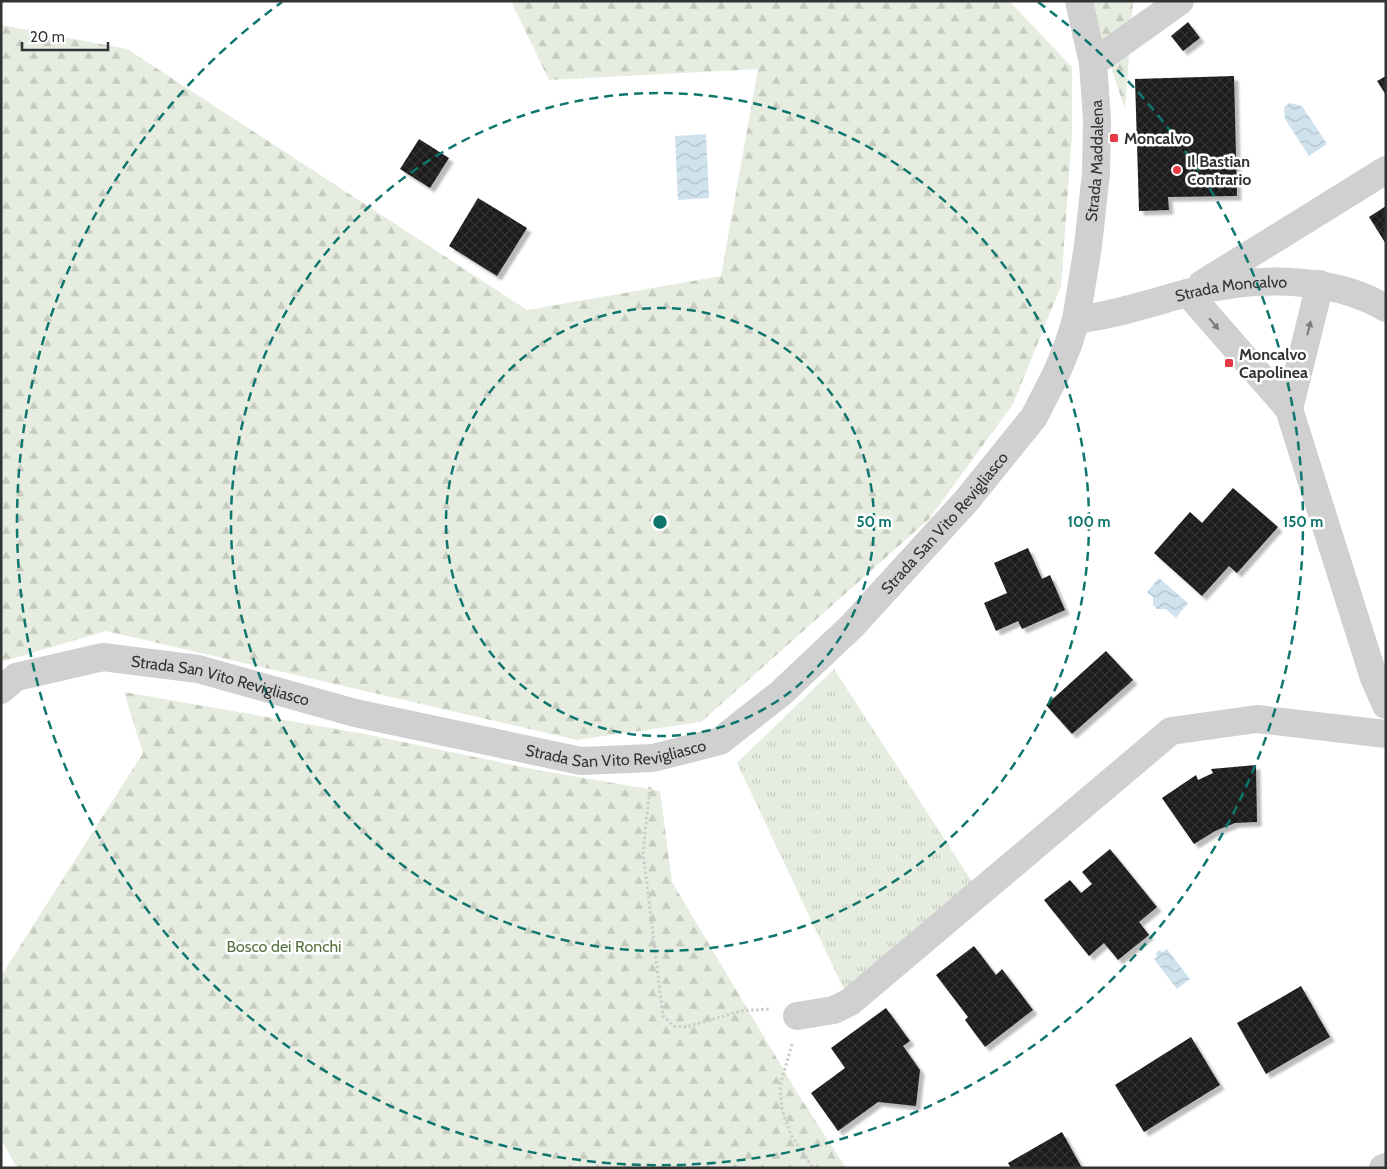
<svg xmlns="http://www.w3.org/2000/svg" width="1387" height="1169" viewBox="0 0 1387 1169" font-family="Cabin,sans-serif">
	<defs>
		<pattern id="grass-tufts" width="24" height="20" patternUnits="userSpaceOnUse" patternTransform="scale(1.25)"><rect width="24" height="20" fill="#e6ecdf"/><path d="M3 7l-1-3M5 7V3M7 7l1-3M15 17l-1-3M17 17v-4M19 17l1-3" fill="none" stroke="#c6cbc0"/></pattern>
		<pattern id="forest-firs" width="22" height="20" patternUnits="userSpaceOnUse" patternTransform="scale(1.25)"><rect width="22" height="20" fill="#e6ecdf"/><path d="M5 1l3.5 6h-7zM16 11l3.5 6h-7z" fill="#c6cbc0"/></pattern>
		<pattern id="water-waves" width="16" height="10" patternUnits="userSpaceOnUse" patternTransform="scale(1.25)"><rect width="16" height="10" fill="#cfe2ee"/><path d="M0 5q4-4 8 0t8 0" fill="none" stroke="#b2c2cd"/></pattern>
		<pattern id="building-cross-hatch" width="8" height="8" patternUnits="userSpaceOnUse" patternTransform="scale(1.25)"><rect width="8" height="8" fill="#1a1a1a"/><path d="M0 0l8 8M0 8l8-8" fill="none" stroke="#333"/></pattern>
		<filter id="shadow"><feDropShadow dx="4.5" dy="4.5" stdDeviation="1" flood-color="#0004"/></filter>
	</defs>
	<rect width="100%" height="100%" fill="#fff"/>
	<polygon fill="url(#grass-tufts)" points="834,669 973,883 847,996 737,763"/>
	<g fill="url(#forest-firs)">
		<polygon points="511,1 1009,1 1072,67 1072,134 1061,286 1013,404 929,519 701,722 577,740 106,631 1,662 1,25 127,49 527,310 721,276 758,69 549,80"/>
		<polygon points="1089,1 1133,1 1125,109"/>
		<polygon points="124,692 365,734 542,771 660,791 672,882 798,1094 846,1168 17,1168 1,1139 1,976 143,753"/>
	</g>
	<g fill="url(#water-waves)">
		<polygon points="1290,103 1302,106 1327,144 1309,156 1285,119 1284,107"/>
		<polygon points="706,134 709,198 678,200 675,136"/>
		<polygon points="1159,578 1188,603 1176,618 1166,609 1157,609 1153,605 1153,597 1147,592"/>
		<polygon points="1167,949 1190,979 1177,989 1154,959 1157,957 1156,953 1159,950 1163,952"/>
	</g>
	<g fill="url(#building-cross-hatch)" filter="url(#shadow)">
		<polygon points="1188,22 1200,38 1183,51 1171,36"/>
		<polygon points="1234,76 1237,196 1168,197 1169,210 1139,211 1135,79"/>
		<polygon points="1386,76 1386,95 1377,81"/>
		<polygon points="419,139 449,158 430,188 400,169"/>
		<polygon points="478,198 527,228 497,276 449,246"/>
		<polygon points="1386,206 1386,244 1369,217"/>
		<polygon points="1233,488 1278,527 1237,573 1229,566 1202,596 1154,553 1190,512 1202,523"/>
		<polygon points="1028,548 1042,579 1050,575 1065,610 1022,629 1018,621 996,631 984,603 1007,593 994,563"/>
		<polygon points="1106,651 1133,680 1072,734 1046,705"/>
		<polygon points="1256,765 1257,822 1235,823 1215,831 1194,844 1162,798 1196,775 1198,780 1213,773 1211,769"/>
		<polygon points="1110,849 1157,907 1139,922 1149,935 1118,960 1104,943 1089,956 1044,900 1070,880 1081,893 1092,884 1082,872"/>
		<polygon points="974,946 996,975 1002,969 1033,1010 985,1047 965,1020 968,1017 936,975"/>
		<polygon points="1301,986 1330,1037 1266,1074 1237,1023"/>
		<polygon points="886,1008 910,1041 903,1046 920,1070 916,1106 878,1102 838,1131 811,1093 845,1068 831,1048"/>
		<polygon points="1191,1037 1220,1085 1144,1132 1115,1085"/>
		<polygon points="1062,1132 1082,1168 1011,1168 1008,1163"/>
	</g>
	<g fill="none" stroke-linecap="round" stroke-linejoin="round">
		<g stroke="#cdcdcd" stroke-width="3" stroke-dasharray="2.5 2.5" stroke-linecap="butt">
			<polyline points="650,787 643,852 663,1016 674,1026 686,1027 741,1011 769,1009"/>
			<polyline points="792,1044 780,1086 782,1110 791,1135 813,1168"/>
		</g>
		<g stroke="#d0d0d0" stroke-width="28">
			<polyline points="1093,63 1180,1"/>
			<polyline points="1202,284 1386,170"/>
			<polyline points="1188,293 1289,409 1374,678 1386,705"/>
			<path id="s1" d="M1076,320C1114,315 1150,303 1187,293C1251,277 1327,274 1386,308"/>
			<polyline points="1289,409 1320,284"/>
			<polyline points="797,1016 834,1010 850,1002 1171,731 1257,719 1386,734"/>
			<polyline points="1383,1168 1386,1167"/>
		</g>
		<path stroke="#d0d0d0" stroke-width="28" id="s2" d="M1,690L16,677L103,657L198,669L355,713L581,761L653,758L720,741L781,693L852,626L967,500L1034,417L1057,372L1068,345L1076,320L1088,246L1096,173L1097,119L1093,63L1079,1"/>
	</g>
	<defs><path id="oneway-solid" d="M-6-.8H1V-3.2L6.5 0L1 3.2V.8H-6Z" transform="scale(1.25)"/></defs>
	<g fill="#7a7a7a">
		<use href="#oneway-solid" transform="translate(1214 324) rotate(50)"/>
		<use href="#oneway-solid" transform="translate(1309 328) rotate(-76)"/>
	</g>
	<g fill="none" stroke="#0f766e" stroke-width="2.5" stroke-dasharray="9 6">
		<circle cx="660" cy="522" r="214"/>
		<circle cx="660" cy="522" r="429"/>
		<path d="M1038 2A643 643 0 1 1 282 2"/>
	</g>
	<g fill="#e63946" stroke="#fff" stroke-width="2">
		<rect x="1109" y="133" width="10" height="10" rx="2.5"/>
		<circle cx="1177" cy="170" r="5"/>
		<rect x="1224" y="358" width="10" height="10" rx="2.5"/>
	</g>
	<g text-anchor="middle" stroke-width="5" stroke-linejoin="round" paint-order="stroke">
		<g font-size="16" font-weight="bold" fill="#333" stroke="#fff" text-anchor="start">
			<text x="1124" y="144">Moncalvo</text>
			<text x="1187" y="167">Il Bastian<tspan x="1187" dy="18">Contrario</tspan></text>
			<text x="1239" y="360">Moncalvo<tspan x="1239" dy="18">Capolinea</tspan></text>
		</g>
		<g font-size="16" fill="#333" stroke="#fff">
			<text dy="6" stroke="none"><textPath href="#s2" startOffset="1459">Strada Maddalena</textPath></text>
			<text dy="6" stroke="none"><textPath href="#s1" startOffset="159">Strada Moncalvo</textPath></text>
			<text dy="6" stroke="none"><textPath href="#s2" startOffset="1054">Strada San Vito Revigliasco</textPath></text>
			<text dy="6" stroke="none"><textPath href="#s2" startOffset="229">Strada San Vito Revigliasco</textPath></text>
			<text dy="6" stroke="none"><textPath href="#s2" startOffset="634">Strada San Vito Revigliasco</textPath></text>
		</g>
		<g font-size="16" fill="#56703f" stroke="#fff">
			<text x="284" y="952">Bosco dei Ronchi</text>
		</g>
	</g>
	<circle cx="660" cy="522" r="8" fill="#0f766e" stroke="#fff" stroke-width="2.5"/>
	<g font-size="15" text-anchor="middle" font-weight="bold" fill="#0f766e" stroke="#fff" stroke-width="5" stroke-linejoin="round" paint-order="stroke">
		<text x="874" y="527">50 m</text>
		<text x="1089" y="527">100 m</text>
		<text x="1303" y="527">150 m</text>
	</g>
	<rect width="1387" height="1169" fill="none" stroke="#333333" stroke-width="5"/>
	<path d="M22 42v8h86v-8" fill="none" stroke="#333333" stroke-width="2.5"/>
	<text x="30" y="42" font-size="15" fill="#333333" stroke="#ffffff" stroke-width="4" paint-order="stroke">20 m</text>
</svg>
